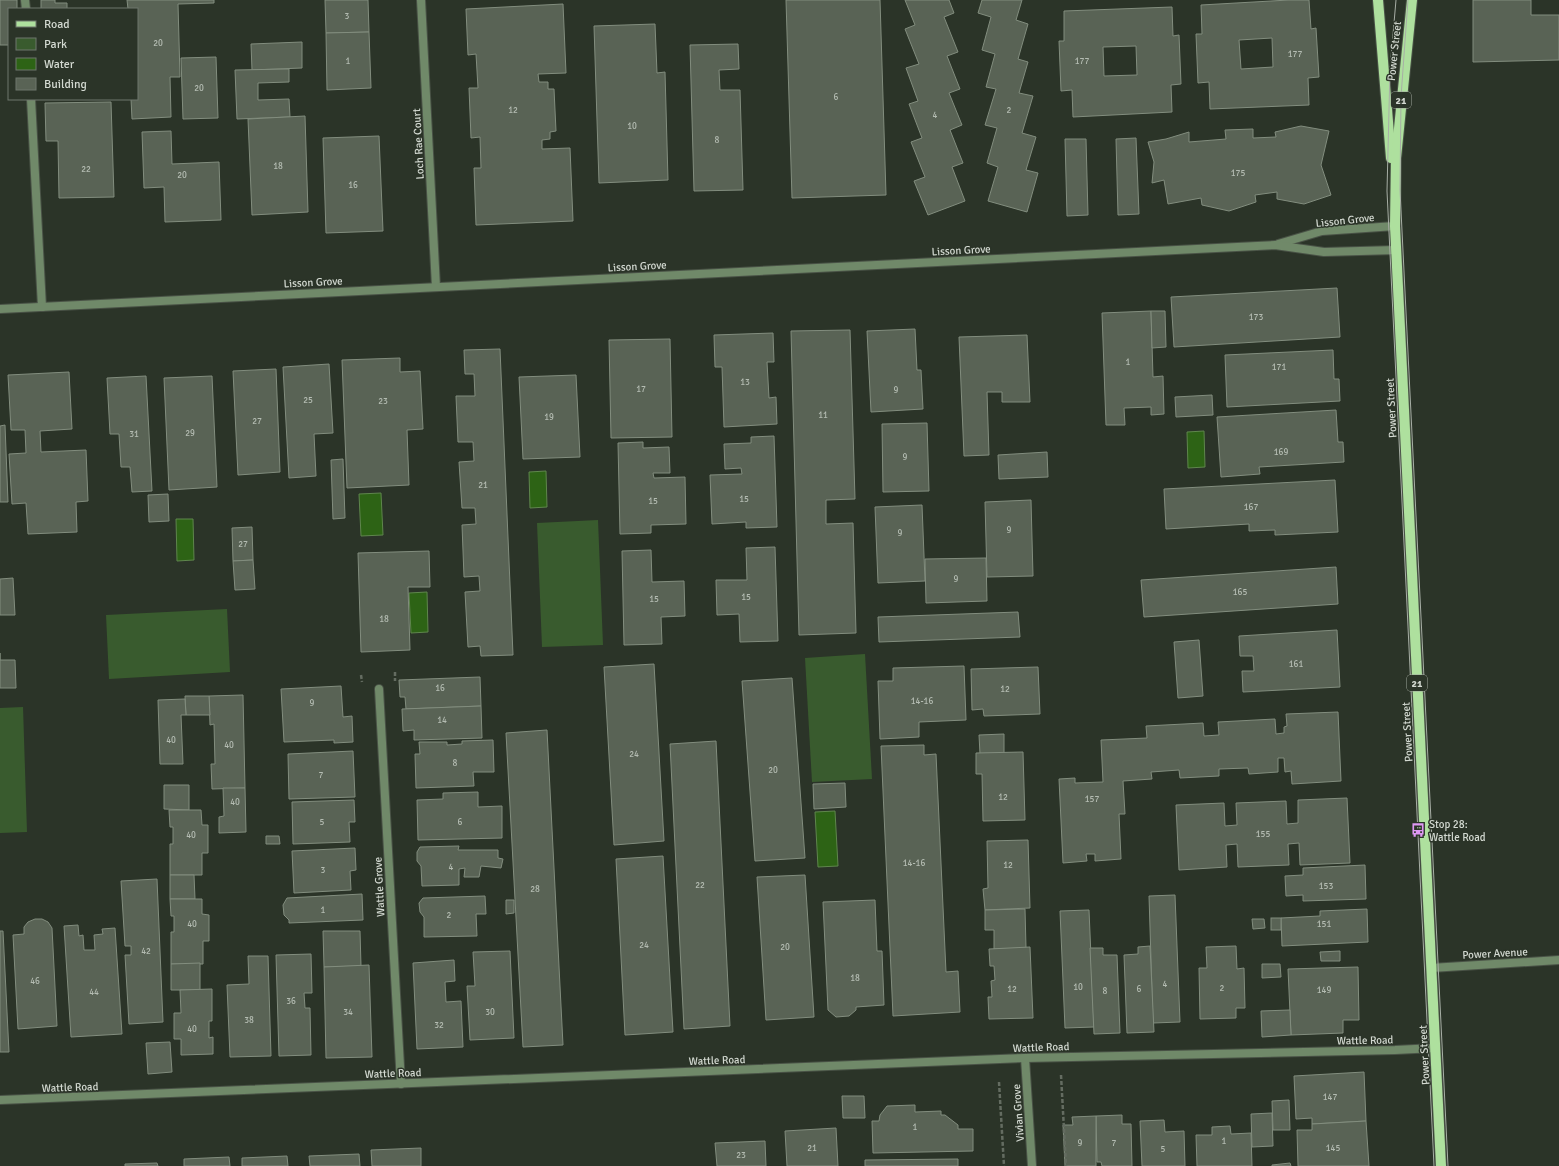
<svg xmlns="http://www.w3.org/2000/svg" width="1559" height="1166" viewBox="0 0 1559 1166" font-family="Signika,sans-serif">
	<rect width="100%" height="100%" fill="#2b3428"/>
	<g fill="#395b2e">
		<polygon points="598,520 603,645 542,647 537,523"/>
		<polygon points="227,609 230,672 109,679 106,615"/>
		<polygon points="865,654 872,779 812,782 805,658"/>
		<polygon points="23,707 27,832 0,833 0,708"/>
	</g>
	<g fill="#2d6315" stroke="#5f864d">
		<polygon points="1204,431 1205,467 1188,468 1187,432"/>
		<polygon points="546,471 547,507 530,508 529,472"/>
		<polygon points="381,493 383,535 361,536 359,494"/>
		<polygon points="176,519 193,519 194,560 177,561"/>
		<polygon points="427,592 428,632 411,633 409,593"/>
		<polygon points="835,811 838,866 818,867 815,812"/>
	</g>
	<g fill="#596355" stroke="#828d7e" fill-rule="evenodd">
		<polygon points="0,0 17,0 17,9 9,9 9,45 0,45"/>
		<polygon points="41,0 55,0 55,3 67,3 67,9 41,9"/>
		<polygon points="127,0 214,0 214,3 178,4 180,77 170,77 171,117 132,119 131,99 137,99 137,9 128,9"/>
		<polygon points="325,0 368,0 369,32 326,33"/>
		<polygon points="786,0 880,0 886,195 792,198"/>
		<polygon points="905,0 949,0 954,13 944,17 958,52 947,56 960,89 949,93 962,125 950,130 963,163 952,167 965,201 928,215 914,181 925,177 911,142 922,138 909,104 918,101 906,68 919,64 905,29 915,25"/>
		<polygon points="982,0 1022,0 1016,20 1028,24 1018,59 1028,62 1019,93 1033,96 1022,133 1036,137 1026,170 1038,173 1027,212 988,201 998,167 987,163 997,128 985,125 996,89 986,87 995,54 982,50 991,17 978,13"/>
		<path d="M1289,0H1309L1311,29L1316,28L1319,77L1308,78L1309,105L1210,109L1209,82L1198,83L1196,34H1202L1201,5ZM1272,38L1273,67L1241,69L1239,40Z"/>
		<polygon points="1473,0 1531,0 1531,15 1559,15 1559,60 1473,62"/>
		<polygon points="563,4 566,73 538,74 539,82 548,82 548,89 554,89 556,131 550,132 550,139 542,140 542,149 570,148 573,221 476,225 474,168 481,168 480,137 471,138 469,88 478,88 476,54 468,55 466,9"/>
		<path d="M1172,7L1173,36L1179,35L1181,84L1171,85L1172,112L1073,117L1072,90L1061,91L1059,41H1064V11ZM1136,46L1137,75L1104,76L1103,47Z"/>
		<polygon points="655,24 657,73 665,72 668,180 599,183 594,26"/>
		<polygon points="369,32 371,88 327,90 326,33"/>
		<polygon points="302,42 302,68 252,70 251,44"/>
		<polygon points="738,44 739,69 719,70 720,90 740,90 743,190 694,191 690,45"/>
		<polygon points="216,57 218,118 183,119 181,58"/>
		<polygon points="289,69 289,82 258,83 258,100 289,99 290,117 237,119 235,70"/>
		<polygon points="111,102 114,197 59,198 58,141 46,141 45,103"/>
		<polygon points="305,116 308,212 252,215 248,119"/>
		<polygon points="1301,126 1329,131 1321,165 1331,195 1304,204 1277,199 1277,192 1255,195 1256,202 1229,211 1202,205 1201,198 1168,204 1164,180 1152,183 1154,162 1148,142 1166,139 1189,132 1189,142 1226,139 1225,130 1253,129 1253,138 1276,137 1275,132"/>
		<polygon points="171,131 172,164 219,162 221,220 165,222 164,187 144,188 142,132"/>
		<polygon points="379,136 383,231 326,233 323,138"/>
		<polygon points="1136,138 1139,214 1118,215 1116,139"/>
		<polygon points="1065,139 1086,139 1088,215 1067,216"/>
		<polygon points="1337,288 1340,337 1174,347 1171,297"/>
		<polygon points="1151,311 1153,377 1163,376 1164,414 1151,415 1151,407 1124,408 1125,425 1106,425 1102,313"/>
		<polygon points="1151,311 1165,311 1166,347 1152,348"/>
		<polygon points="915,329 917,370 921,370 923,409 871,412 867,331"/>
		<polygon points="850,330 855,499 826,500 826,524 853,523 856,633 799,635 791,331"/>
		<polygon points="773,333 774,362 767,362 769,398 776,397 777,424 724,427 722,367 715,367 714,335"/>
		<polygon points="1027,335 1030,402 1002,402 1002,392 987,392 989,455 964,456 959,337"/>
		<polygon points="670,339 672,437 611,438 609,340"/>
		<polygon points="500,349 513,655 481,656 480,646 468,647 465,592 480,591 479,576 464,577 462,525 476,524 475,508 462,508 459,462 474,461 473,442 458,442 456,396 475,396 474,374 465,374 464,350"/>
		<polygon points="1333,350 1334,379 1339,379 1340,401 1227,407 1225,355"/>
		<polygon points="400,358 400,372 420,371 423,429 407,430 409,485 347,488 342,360"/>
		<polygon points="329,364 333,433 314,434 316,476 289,478 283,367"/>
		<polygon points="276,369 280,472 238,475 233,371"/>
		<polygon points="69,372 72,429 40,431 41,452 86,450 88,501 76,502 77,532 28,534 26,503 12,504 9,454 26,453 25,430 11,430 8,375"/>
		<polygon points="576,375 580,457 523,459 519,377"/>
		<polygon points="146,376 152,491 132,492 130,467 121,467 119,434 110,434 107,378"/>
		<polygon points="212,376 217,487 169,490 164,378"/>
		<polygon points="1212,395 1213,415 1176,417 1175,397"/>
		<polygon points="1336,410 1338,442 1343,442 1344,462 1259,467 1260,474 1221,477 1217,417"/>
		<polygon points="927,423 929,491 883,492 882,424"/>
		<polygon points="5,425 8,502 0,502 0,426"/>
		<polygon points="774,436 777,527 746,528 746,522 712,524 710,475 742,474 741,468 725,469 724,444 751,443 751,437"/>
		<polygon points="643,442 643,448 669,447 670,473 653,473 654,478 685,477 686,524 651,525 651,533 620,534 618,443"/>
		<polygon points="1047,452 1048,477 999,479 998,455"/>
		<polygon points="343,459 345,518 333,519 331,460"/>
		<polygon points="1335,480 1338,532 1275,535 1275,530 1249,531 1249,524 1166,529 1164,489"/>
		<polygon points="168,494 169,521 149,522 148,495"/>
		<polygon points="1031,500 1033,576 987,577 985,502"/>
		<polygon points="922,505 925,581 878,583 875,507"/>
		<polygon points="252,527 253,560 233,561 232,528"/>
		<polygon points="775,547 778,641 740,642 739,614 717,615 716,580 747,580 746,548"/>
		<polygon points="651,550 652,582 684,581 685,616 661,617 662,644 624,645 622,551"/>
		<polygon points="429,551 430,587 408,587 410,650 361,652 358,553"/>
		<polygon points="986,558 987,601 926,603 925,559"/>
		<polygon points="253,560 255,589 235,590 233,561"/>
		<polygon points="1336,567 1338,604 1144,617 1141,580"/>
		<polygon points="13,578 15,615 0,615 0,579"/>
		<polygon points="1018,612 1020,637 879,642 878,617"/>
		<polygon points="1337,630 1340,687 1243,692 1242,671 1254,671 1253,656 1240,656 1239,636"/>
		<polygon points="1199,640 1203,696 1178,698 1174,642"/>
		<polygon points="0,653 0,660 15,660 16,688 0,688"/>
		<polygon points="654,664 664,841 614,845 604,667"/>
		<polygon points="964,666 966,720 919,722 919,737 880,739 878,681 893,681 893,668"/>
		<polygon points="1038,667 1040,714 984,716 983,709 972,710 971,669"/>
		<polygon points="480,677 481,706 406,709 405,697 400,697 399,680"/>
		<polygon points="792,678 805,858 755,861 742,681"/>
		<polygon points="341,686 343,717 352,716 353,742 334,743 334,740 284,742 281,689"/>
		<polygon points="243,695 245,788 212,789 211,764 215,764 214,724 210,725 209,696"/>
		<polygon points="185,696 209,696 210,715 186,715"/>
		<polygon points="185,699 186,715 181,715 183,764 160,764 158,700"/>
		<polygon points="481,706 482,738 414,740 414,730 403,731 402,709"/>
		<polygon points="1338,712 1341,781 1292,784 1291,771 1285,772 1284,758 1278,758 1278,772 1249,774 1248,768 1219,769 1219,776 1180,778 1179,770 1151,772 1152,779 1123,781 1125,814 1119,814 1121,859 1095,861 1095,854 1086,854 1087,861 1063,863 1059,779 1075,778 1075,783 1103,782 1101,740 1147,738 1146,726 1203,723 1204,736 1219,735 1218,722 1275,719 1276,734 1284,733 1284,727 1287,726 1286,714"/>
		<polygon points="547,730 563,1045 523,1047 506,733"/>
		<polygon points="1004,734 1004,753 980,754 979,735"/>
		<polygon points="493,740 494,772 473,772 474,786 416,788 415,754 420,754 419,742 447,742 447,745 462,744 462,741"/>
		<polygon points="716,741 730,1026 684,1029 670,744"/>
		<polygon points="924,745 924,755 936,754 946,972 958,971 960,1012 893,1016 881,746"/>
		<polygon points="353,751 355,797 289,799 288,754"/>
		<polygon points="1023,752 1025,820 983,821 982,774 976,774 976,753"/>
		<polygon points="845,783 846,807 814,809 813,784"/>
		<polygon points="164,785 189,785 189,810 164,809"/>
		<polygon points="223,788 245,788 246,832 219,833 219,817 224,816"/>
		<polygon points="478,792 478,807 502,806 502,838 418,840 417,800 443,799 443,793"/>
		<polygon points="1347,798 1350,863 1300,865 1299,843 1288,844 1289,865 1238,867 1237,844 1226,845 1227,867 1179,870 1176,805 1224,803 1225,826 1237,825 1236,803 1286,801 1287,824 1298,823 1298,800"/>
		<polygon points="354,800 355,822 349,822 350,842 293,844 292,802"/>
		<polygon points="169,810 201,810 202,825 208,825 208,853 202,853 202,875 170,875 170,844 173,844 173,827 170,827"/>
		<polygon points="266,836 279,836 280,844 266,844"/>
		<polygon points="1028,840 1030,908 985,910 983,889 988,888 987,841"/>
		<polygon points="459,846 458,850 498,850 498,858 503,859 501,868 481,866 479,877 464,877 465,868 459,869 459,885 422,886 421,866 417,861 417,852 420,847"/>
		<polygon points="355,848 356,870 350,871 351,890 294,893 292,851"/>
		<polygon points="663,856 673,1032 625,1035 616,859"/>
		<polygon points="1365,865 1366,899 1303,901 1303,895 1286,896 1285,876 1303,875 1303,868"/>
		<polygon points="170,875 194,875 195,899 170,899"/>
		<polygon points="805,875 814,1017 766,1020 757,877"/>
		<polygon points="157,879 163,1022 129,1024 125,955 131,955 131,946 125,946 121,881"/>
		<polygon points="362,894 363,920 289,923 289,920 284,915 283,905 287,898"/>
		<polygon points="1175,895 1180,1022 1153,1023 1149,896"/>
		<polygon points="485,896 486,914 476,914 477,936 424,937 424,917 420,912 419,903 423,898"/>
		<polygon points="170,899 202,899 202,914 209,915 209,941 203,941 203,964 171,964 171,932 174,932 174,916 171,916"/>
		<polygon points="506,900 514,900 514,913 506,914"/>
		<polygon points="875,900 877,951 882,951 884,1005 856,1007 856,1010 849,1016 836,1017 828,1010 823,902"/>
		<polygon points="1025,909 1026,948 994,949 994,930 985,930 985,910"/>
		<polygon points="1367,909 1368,942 1282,946 1281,918 1320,916 1320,911"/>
		<polygon points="1089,910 1094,1027 1065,1028 1060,911"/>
		<rect x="1271" y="918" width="10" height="12"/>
		<polygon points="35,919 42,919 48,922 52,928 57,1026 18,1029 13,935 24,934 24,927 28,922"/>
		<polygon points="1252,919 1264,919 1265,928 1253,929"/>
		<polygon points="78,925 79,936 83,935 84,950 95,950 94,935 103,934 102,929 115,928 122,1034 71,1037 64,926"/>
		<polygon points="0,931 3,931 9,1052 0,1052"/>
		<polygon points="323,931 360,931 361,966 324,967"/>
		<polygon points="1150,946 1154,1032 1127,1033 1124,955 1138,954 1138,947"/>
		<polygon points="1236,946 1237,969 1244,968 1245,1008 1236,1008 1236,1018 1200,1019 1199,968 1207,968 1206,947"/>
		<polygon points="1030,947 1033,1018 989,1019 988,997 992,997 991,981 995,980 994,966 990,966 989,949"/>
		<polygon points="1090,948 1103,948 1103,955 1117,955 1120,1033 1094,1034"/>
		<polygon points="510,951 514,1038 470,1040 467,986 475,986 473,952"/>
		<polygon points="1340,951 1340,961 1321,961 1320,952"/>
		<polygon points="311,954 312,993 304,993 305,1008 310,1008 311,1055 279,1056 276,955"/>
		<polygon points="248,956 268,956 271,1056 230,1057 227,985 249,984"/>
		<polygon points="454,960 455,981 445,982 446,1002 461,1001 463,1047 417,1049 413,963"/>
		<polygon points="200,963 200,990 171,990 171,964"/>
		<polygon points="1262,964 1280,964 1281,977 1262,978"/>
		<polygon points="369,965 372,1057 326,1058 324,967"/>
		<polygon points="1358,967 1359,1020 1343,1020 1343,1033 1291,1035 1288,969"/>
		<polygon points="212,989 212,1021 209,1021 209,1038 213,1037 213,1054 181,1055 181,1039 174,1039 174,1013 181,1013 180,990"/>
		<polygon points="1290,1010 1291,1035 1262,1037 1261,1011"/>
		<polygon points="170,1042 172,1072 148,1074 146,1043"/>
		<polygon points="1364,1072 1366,1121 1312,1124 1312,1118 1296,1119 1294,1076"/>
		<polygon points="842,1096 864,1096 865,1118 843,1118"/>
		<polygon points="1289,1100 1290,1130 1273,1130 1272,1101"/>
		<polygon points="915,1105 915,1112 941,1111 941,1115 945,1115 958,1125 958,1129 973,1129 973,1151 873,1153 872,1121 879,1121 880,1115 887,1106"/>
		<polygon points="1272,1113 1273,1146 1252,1147 1251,1114"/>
		<polygon points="1122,1115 1122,1124 1131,1124 1132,1166 1102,1166 1101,1162 1097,1162 1096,1116"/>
		<polygon points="1096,1116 1096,1166 1065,1166 1063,1125 1073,1125 1072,1117"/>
		<polygon points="1164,1120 1165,1132 1184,1131 1185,1166 1142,1166 1140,1121"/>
		<polygon points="1366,1121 1369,1166 1298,1166 1297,1130 1312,1130 1312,1124"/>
		<polygon points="1230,1126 1231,1134 1251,1133 1252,1166 1197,1166 1196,1135 1212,1135 1212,1127"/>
		<polygon points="836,1128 838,1166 787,1166 785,1131"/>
		<polygon points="765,1141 766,1166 717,1166 715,1143"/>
		<polygon points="421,1148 421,1166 372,1166 371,1150"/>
		<polygon points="359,1154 360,1166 310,1166 309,1156"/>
		<polygon points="287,1156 288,1166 242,1166 242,1158"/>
		<polygon points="229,1157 230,1166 184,1166 184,1159"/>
		<polygon points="958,1159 958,1166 865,1166 865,1160"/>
		<polygon points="157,1163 158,1166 125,1166 125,1164"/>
		<polygon points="1290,1163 1291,1166 1272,1166 1272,1165"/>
	</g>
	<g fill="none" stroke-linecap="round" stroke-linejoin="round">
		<defs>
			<g id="service">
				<polyline points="25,0 26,9"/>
				<polyline points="31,99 42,307"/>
			</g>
			<g id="minor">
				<polyline points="421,0 436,287"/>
				<polyline points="1278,244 1322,231 1395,226"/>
				<polyline points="0,309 1275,245 1324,252 1396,250"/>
				<polyline points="379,689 401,1084"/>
				<polyline points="1431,968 1559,960"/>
				<polyline points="1025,1058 1032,1166"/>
				<polyline points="0,1100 1025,1058 1395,1050 1435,1048"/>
			</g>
			<g id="primary">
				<polyline points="1378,0 1391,158"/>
				<polyline points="1412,0 1396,158 1395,226 1441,1166"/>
			</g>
		</defs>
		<use href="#service" stroke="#495246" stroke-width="10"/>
		<use href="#minor" stroke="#495246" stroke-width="10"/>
		<use href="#primary" stroke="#495246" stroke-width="12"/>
		<g stroke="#646c61" stroke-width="2.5" stroke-dasharray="4 2" stroke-linecap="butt">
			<polyline points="395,672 395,681"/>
			<polyline points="361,675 362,682"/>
			<polyline points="1061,1075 1066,1166"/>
			<polyline points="999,1082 1004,1166"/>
		</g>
		<use href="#service" stroke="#708969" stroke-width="8"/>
		<use href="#minor" stroke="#708969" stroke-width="8"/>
		<use href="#primary" stroke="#aee09e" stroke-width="10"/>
		<g stroke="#a8afa6" stroke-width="1">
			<polyline points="1396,0 1390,69 1387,191 1434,1166"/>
			<polyline points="1408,0 1401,97 1400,190 1448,1166"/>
		</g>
	</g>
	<defs>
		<symbol id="bus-bare" viewBox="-9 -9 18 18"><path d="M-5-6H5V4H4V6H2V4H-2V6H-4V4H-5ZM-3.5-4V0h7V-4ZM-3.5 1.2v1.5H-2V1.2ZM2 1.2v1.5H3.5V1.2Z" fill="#de98f3" stroke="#2b3428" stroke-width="2.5" paint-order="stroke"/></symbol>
	</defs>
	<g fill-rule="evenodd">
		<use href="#bus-bare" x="1408" y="820" width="20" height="20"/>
	</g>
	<g text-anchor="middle" stroke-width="3" stroke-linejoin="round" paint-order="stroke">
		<g font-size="9" fill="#b4bcb2">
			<text x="347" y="19">3</text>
			<text x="158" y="46">20</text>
			<text x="1295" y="57">177</text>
			<text x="348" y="64">1</text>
			<text x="1082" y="64">177</text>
			<text x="199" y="91">20</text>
			<text x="836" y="100">6</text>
			<text x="513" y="113">12</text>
			<text x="1009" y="113">2</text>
			<text x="935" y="118">4</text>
			<text x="632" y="129">10</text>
			<text x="717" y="143">8</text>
			<text x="278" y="169">18</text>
			<text x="86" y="172">22</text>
			<text x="1238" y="176">175</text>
			<text x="182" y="178">20</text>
			<text x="353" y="188">16</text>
			<text x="1256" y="320">173</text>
			<text x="1128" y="365">1</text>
			<text x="1279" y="370">171</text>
			<text x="745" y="385">13</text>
			<text x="641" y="392">17</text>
			<text x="896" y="393">9</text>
			<text x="308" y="403">25</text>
			<text x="383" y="404">23</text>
			<text x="823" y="418">11</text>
			<text x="549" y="420">19</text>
			<text x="257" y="424">27</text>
			<text x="190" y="436">29</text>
			<text x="134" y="437">31</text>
			<text x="1281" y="455">169</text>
			<text x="905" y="460">9</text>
			<text x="483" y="488">21</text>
			<text x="744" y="502">15</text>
			<text x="653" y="504">15</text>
			<text x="1251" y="510">167</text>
			<text x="1009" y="533">9</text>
			<text x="900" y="536">9</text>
			<text x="243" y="547">27</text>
			<text x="956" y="582">9</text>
			<text x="1240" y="595">165</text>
			<text x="746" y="600">15</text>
			<text x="654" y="602">15</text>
			<text x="384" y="622">18</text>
			<text x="1296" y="667">161</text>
			<text x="440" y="691">16</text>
			<text x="1005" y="692">12</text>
			<text x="922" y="704">14-16</text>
			<text x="312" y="706">9</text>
			<text x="442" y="723">14</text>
			<text x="171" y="743">40</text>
			<text x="229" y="748">40</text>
			<text x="634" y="757">24</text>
			<text x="455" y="766">8</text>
			<text x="773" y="773">20</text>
			<text x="321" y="778">7</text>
			<text x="1003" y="800">12</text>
			<text x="1092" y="802">157</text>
			<text x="235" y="805">40</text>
			<text x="322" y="825">5</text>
			<text x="460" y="825">6</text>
			<text x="1263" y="837">155</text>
			<text x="191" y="838">40</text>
			<text x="914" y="866">14-16</text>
			<text x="1008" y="868">12</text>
			<text x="451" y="870">4</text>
			<text x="323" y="873">3</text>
			<text x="700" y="888">22</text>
			<text x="1326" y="889">153</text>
			<text x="535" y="892">28</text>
			<text x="323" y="913">1</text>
			<text x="449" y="918">2</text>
			<text x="192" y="927">40</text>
			<text x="1324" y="927">151</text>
			<text x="644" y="948">24</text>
			<text x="785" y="950">20</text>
			<text x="146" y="954">42</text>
			<text x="855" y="981">18</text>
			<text x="35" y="984">46</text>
			<text x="1165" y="987">4</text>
			<text x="1078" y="990">10</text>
			<text x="1222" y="991">2</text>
			<text x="1012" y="992">12</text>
			<text x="1139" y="992">6</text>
			<text x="1324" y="993">149</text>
			<text x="1105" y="994">8</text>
			<text x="94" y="995">44</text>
			<text x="291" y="1004">36</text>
			<text x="348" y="1015">34</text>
			<text x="490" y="1015">30</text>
			<text x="249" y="1023">38</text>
			<text x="439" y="1028">32</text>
			<text x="192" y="1032">40</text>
			<text x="1330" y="1100">147</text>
			<text x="915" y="1130">1</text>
			<text x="1224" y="1144">1</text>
			<text x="1080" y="1146">9</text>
			<text x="1114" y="1146">7</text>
			<text x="812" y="1151">21</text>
			<text x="1333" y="1151">145</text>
			<text x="1163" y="1152">5</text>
			<text x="741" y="1158">23</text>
		</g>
		<g fill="#2b3428" stroke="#a1a89e" stroke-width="1">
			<rect x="1391" y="92" width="20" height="16" rx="3"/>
			<rect x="1407" y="675" width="20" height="16" rx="3"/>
		</g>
		<g font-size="10" font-weight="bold" fill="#d3d9d1">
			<text x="1401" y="104">21</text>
			<text x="1417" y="687">21</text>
		</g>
		<g font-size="11" fill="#d3d9d1" stroke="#2b3428">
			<text transform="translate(1394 51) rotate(-84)" y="4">Power Street</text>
			<text transform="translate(418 144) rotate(-93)" y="4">Loch Rae Court</text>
			<text transform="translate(1345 220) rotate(-6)" y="4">Lisson Grove</text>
			<text transform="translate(961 250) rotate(-3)" y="4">Lisson Grove</text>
			<text transform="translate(637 266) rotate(-3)" y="4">Lisson Grove</text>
			<text transform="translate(313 282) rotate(-3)" y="4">Lisson Grove</text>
			<text transform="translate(1391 408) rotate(-93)" y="4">Power Street</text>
			<text transform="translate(1407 732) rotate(-93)" y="4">Power Street</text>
			<text transform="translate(379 887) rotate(-93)" y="4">Wattle Grove</text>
			<text transform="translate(1495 953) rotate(-3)" y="4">Power Avenue</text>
			<text transform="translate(1365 1040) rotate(-1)" y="4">Wattle Road</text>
			<text transform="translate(1041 1047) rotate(-2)" y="4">Wattle Road</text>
			<text transform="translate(1424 1055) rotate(-93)" y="4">Power Street</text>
			<text transform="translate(717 1060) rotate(-2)" y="4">Wattle Road</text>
			<text transform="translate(393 1073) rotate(-2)" y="4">Wattle Road</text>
			<text transform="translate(70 1087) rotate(-2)" y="4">Wattle Road</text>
			<text transform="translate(1018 1113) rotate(-94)" y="4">Vivian Grove</text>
		</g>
		<g font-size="11" fill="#d3d9d1" stroke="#2b3428" text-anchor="start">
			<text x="1429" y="828">Stop 28:<tspan x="1429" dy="13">Wattle Road</tspan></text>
		</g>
	</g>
	<rect x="8" y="8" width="130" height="92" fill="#2b3428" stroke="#6e766c"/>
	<rect x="16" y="21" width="20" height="6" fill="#aee09e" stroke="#6e766c"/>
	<text x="44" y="28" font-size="12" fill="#d3d9d1">Road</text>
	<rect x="16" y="38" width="20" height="12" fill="#395b2e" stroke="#6e766c"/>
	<text x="44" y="48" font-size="12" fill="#d3d9d1">Park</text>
	<rect x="16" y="58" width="20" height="12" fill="#2d6315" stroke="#6e766c"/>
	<text x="44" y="68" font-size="12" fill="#d3d9d1">Water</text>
	<rect x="16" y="78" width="20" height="12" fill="#596355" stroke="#6e766c"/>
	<text x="44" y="88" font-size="12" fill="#d3d9d1">Building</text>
</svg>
